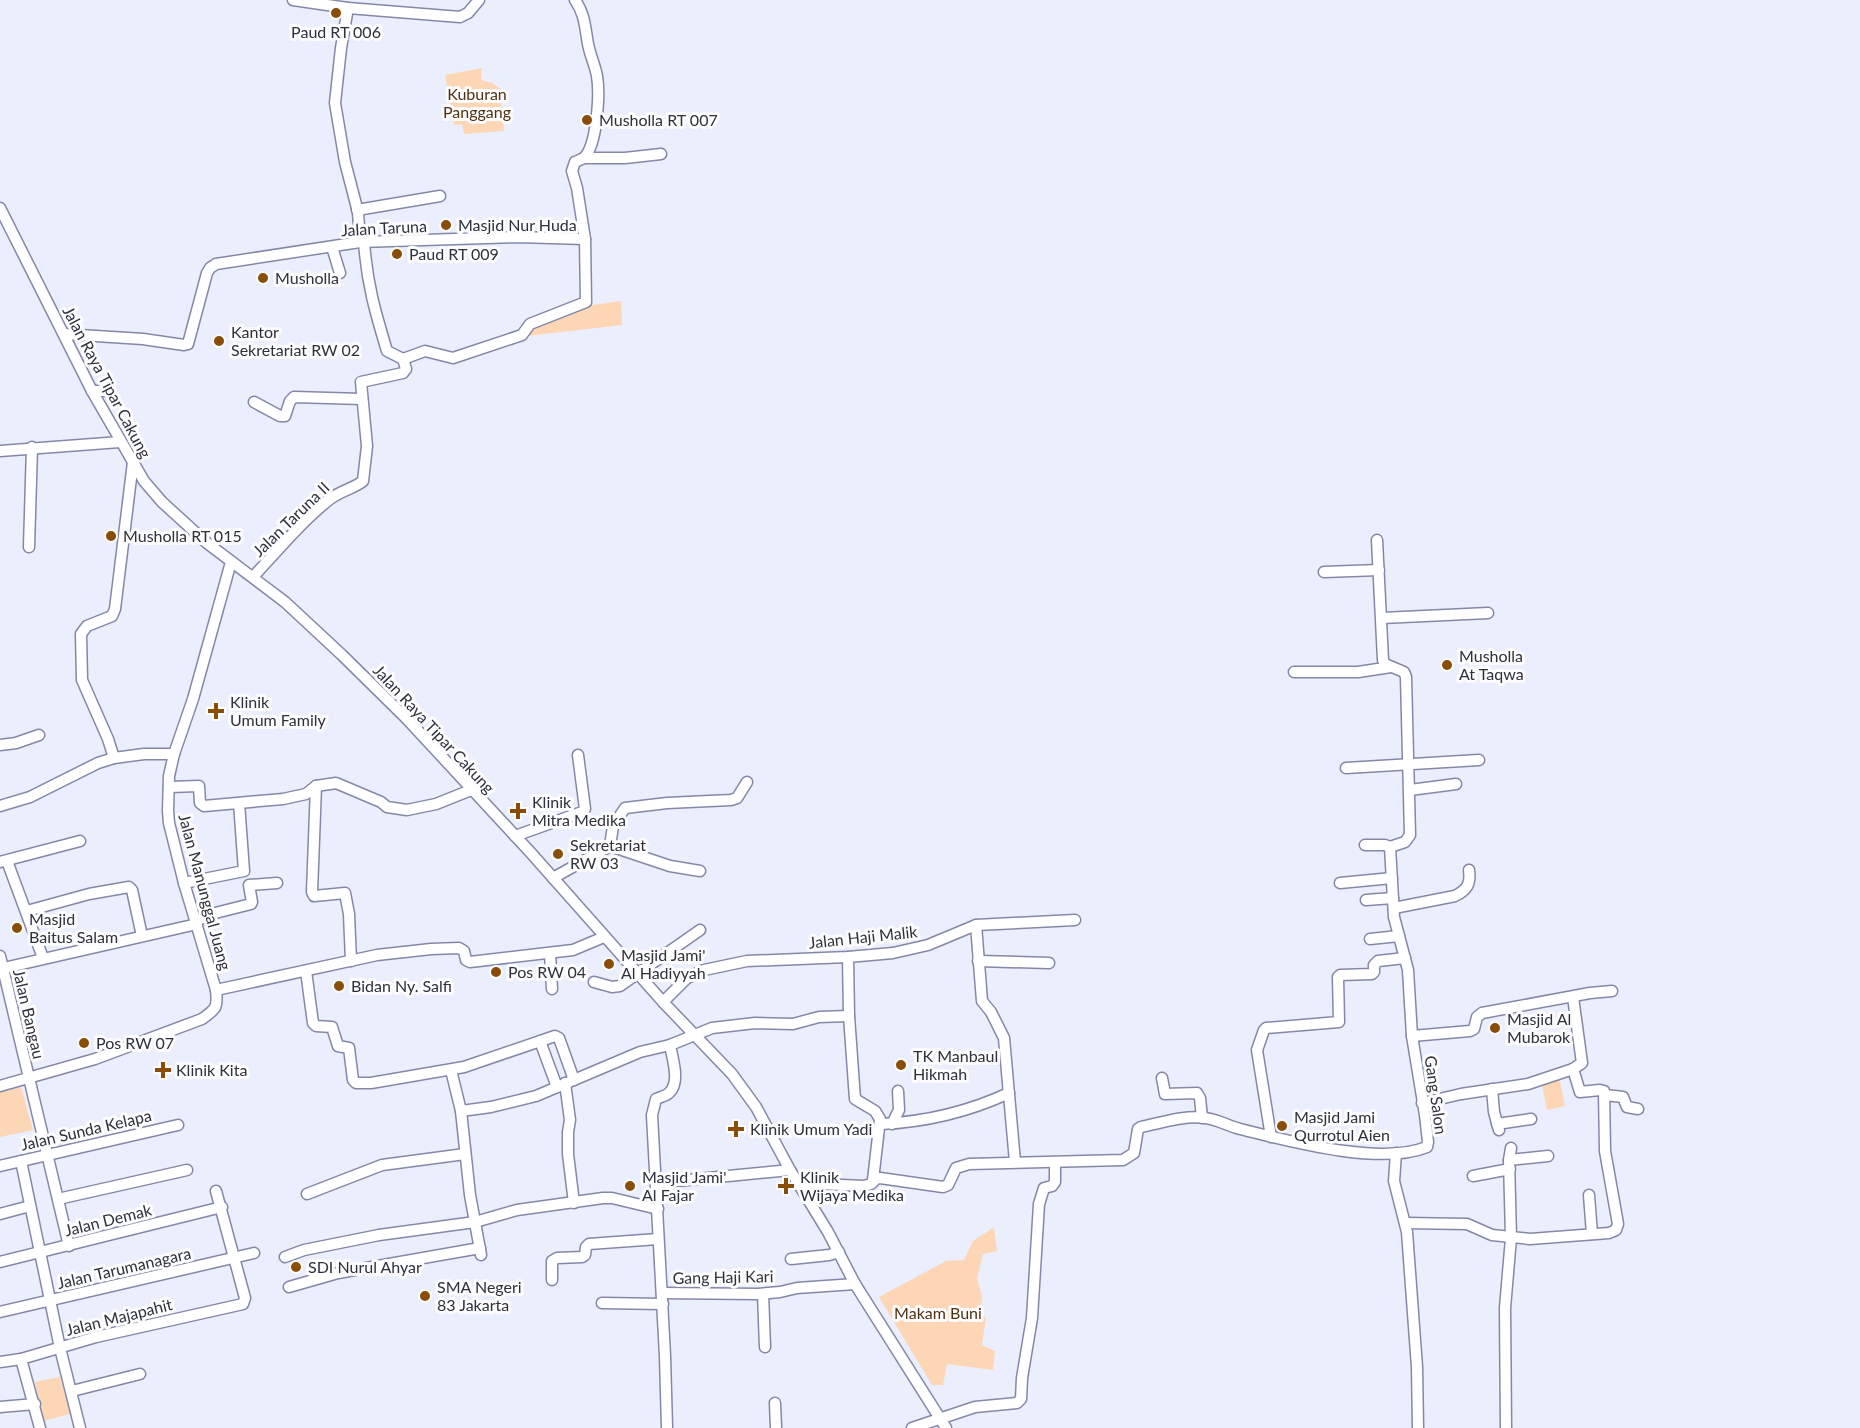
<svg xmlns="http://www.w3.org/2000/svg" width="1860" height="1428" viewBox="0 0 1860 1428" font-family="Lato,sans-serif">
	<rect width="100%" height="100%" fill="#ebeefc"/>
	<g fill="#fdd6b6">
		<polygon points="482,68 481,80 492,83 505,92 501,105 504,131 464,134 462,124 454,125 445,75"/>
		<polygon points="621,301 622,325 526,336 533,325 585,306"/>
		<polygon points="1559,1076 1565,1106 1547,1110 1541,1080"/>
		<polygon points="21,1087 33,1130 0,1137 0,1092"/>
		<polygon points="994,1227 997,1251 983,1254 977,1278 982,1297 980,1313 986,1318 982,1345 995,1351 993,1370 947,1364 943,1385 932,1385 879,1297 946,1261 964,1260 973,1241"/>
		<polygon points="60,1377 70,1414 44,1421 35,1382"/>
	</g>
	<g fill="none" stroke-linecap="round" stroke-linejoin="round">
		<defs>
			<g id="minor">
				<polyline points="293,0 348,8 460,17 468,13 479,0"/>
				<polyline points="348,8 341,48 335,103 345,162 358,212 360,242"/>
				<polyline points="584,158 625,158 661,154"/>
				<polyline points="0,208 92,391 144,481 162,502 207,543 285,602 342,655 407,719 531,853 663,1002 732,1074 756,1107 790,1170 828,1232 855,1284 946,1428"/>
				<polyline points="357,210 440,196"/>
				<path d="M364,242C367,284 375,311 387,351L403,359"/>
				<polyline points="332,247 340,273"/>
				<path d="M64,334L143,339L184,345L188,344L207,273L210,268L216,264L360,242L517,237L585,239L577,188L572,171L575,162C576,162 583,158 584,158C597,145 600,94 597,76C595,65 590,55 588,44C585,28 585,14 575,0"/>
				<polyline points="92,391 106,391"/>
				<polyline points="254,402 280,416 285,416 290,401 294,397 362,399"/>
				<polyline points="0,451 120,442"/>
				<polyline points="29,547 32,447"/>
				<polyline points="1324,572 1379,570"/>
				<path d="M253,577C278,550 302,521 330,499C340,491 355,488 363,481L367,446L361,382L403,373L406,369L403,359L425,351L453,358L522,335L530,324L586,302L585,239"/>
				<polyline points="1382,618 1488,613"/>
				<polyline points="1294,672 1358,672 1391,667"/>
				<polyline points="0,745 16,743 39,735"/>
				<polyline points="114,758 108,739 82,680 81,634 87,626 112,616 115,609 133,462"/>
				<polyline points="1346,768 1479,760"/>
				<polyline points="316,786 312,892 314,896 345,893 349,914 351,961"/>
				<polyline points="169,787 199,786 200,803 204,806 283,799 306,794 316,786 336,783 381,802 387,807 407,810 436,804 471,790"/>
				<polyline points="1410,790 1456,784"/>
				<polyline points="0,806 30,797 98,763 114,758 144,754 174,754"/>
				<polyline points="515,836 582,812 585,809 578,755"/>
				<polyline points="1365,845 1385,845 1390,847"/>
				<polyline points="610,846 613,826 625,808 667,803 731,800 737,798 747,782"/>
				<polyline points="610,846 670,866 700,871"/>
				<polyline points="7,861 43,958"/>
				<polyline points="0,862 80,841"/>
				<polyline points="553,878 610,846"/>
				<polyline points="184,883 244,871 239,803"/>
				<polyline points="1340,883 1392,878"/>
				<polyline points="1366,900 1393,898"/>
				<path d="M1394,908L1455,896C1467,890 1471,884 1469,870"/>
				<polyline points="27,911 89,894 129,887 132,890 142,936"/>
				<polyline points="196,921 215,913 251,904 252,902 249,885 277,883"/>
				<polyline points="976,925 982,1001 991,1012 1004,1038 1015,1162"/>
				<polyline points="1370,939 1399,936"/>
				<polyline points="550,953 552,989"/>
				<polyline points="0,956 69,1246"/>
				<polyline points="848,957 849,1016 855,1099 875,1111 880,1119 873,1180"/>
				<polyline points="978,961 1049,963"/>
				<polyline points="0,969 197,924"/>
				<polyline points="306,971 313,1023 316,1026 332,1027 338,1046 349,1048 353,1080 356,1083 371,1083 464,1067 555,1036 559,1038 574,1080"/>
				<polyline points="594,982 612,987 620,986 700,930"/>
				<polyline points="216,990 377,955 431,949 459,948 464,951 466,960 470,962 573,950 604,937"/>
				<polyline points="1573,997 1582,1063 1573,1069"/>
				<polyline points="663,1002 687,978 704,970 747,961 848,957 893,953 928,945 976,925 1075,920"/>
				<polyline points="1412,1036 1470,1031 1474,1029 1477,1017 1482,1013 1590,993 1612,991"/>
				<polyline points="540,1041 557,1087"/>
				<polyline points="451,1070 461,1111"/>
				<polyline points="1162,1078 1165,1094 1197,1093 1200,1098 1202,1118"/>
				<polyline points="565,1083 570,1120 568,1132 568,1154 574,1203"/>
				<path d="M0,1086L95,1059L202,1019C216,1009 218,1008 216,990L184,883L169,823L168,811L169,776L174,754L193,699L231,562"/>
				<polyline points="1492,1089 1494,1112 1499,1130"/>
				<polyline points="1605,1095 1623,1097 1627,1107 1638,1109"/>
				<path d="M881,1124C925,1122 970,1111 1009,1093"/>
				<polyline points="892,1124 899,1110 898,1091"/>
				<polyline points="1497,1124 1531,1119"/>
				<polyline points="1271,1137 1257,1050 1264,1030 1266,1028 1339,1022 1338,977 1340,975 1372,974 1374,972 1374,965 1378,961 1405,958"/>
				<polyline points="1396,1153 1394,1181 1407,1232 1417,1367 1418,1428"/>
				<polyline points="1509,1160 1548,1156"/>
				<polyline points="21,1161 60,1348 80,1428"/>
				<polyline points="0,1166 178,1125"/>
				<polyline points="1473,1176 1510,1169"/>
				<polyline points="657,1183 790,1170"/>
				<path d="M798,1183L864,1186L871,1184L876,1179L880,1178L943,1187L948,1185L956,1168L969,1164L1123,1160L1134,1153L1138,1129L1141,1127C1161,1123 1184,1115 1205,1118C1217,1119 1228,1126 1240,1129C1289,1141 1380,1166 1427,1147L1428,1142L1425,1115L1412,1036L1408,970L1394,917L1390,847L1405,842L1410,835L1406,677L1404,672L1385,664L1383,660L1377,540"/>
				<polyline points="307,1194 382,1165 465,1154"/>
				<polyline points="1589,1195 1592,1234"/>
				<polyline points="58,1199 187,1170"/>
				<polyline points="0,1214 30,1206"/>
				<polyline points="1405,1223 1467,1224 1492,1235 1530,1239 1609,1233 1616,1230 1618,1224 1605,1151 1604,1091 1600,1090 1580,1092 1573,1069 1528,1084 1461,1094 1422,1103"/>
				<polyline points="481,1255 470,1195 461,1111 491,1107 536,1096 640,1052 670,1045 712,1028 755,1023 793,1024 819,1017 849,1016"/>
				<polyline points="285,1257 304,1250 379,1235 475,1222 517,1210 603,1198 612,1198 658,1209"/>
				<polyline points="791,1259 829,1255 839,1252"/>
				<polyline points="0,1262 222,1207"/>
				<polyline points="552,1280 552,1261 557,1258 582,1257 585,1255 586,1247 589,1244 658,1239"/>
				<polyline points="289,1287 338,1273 480,1248"/>
				<polyline points="662,1293 758,1294 780,1292 797,1288 855,1284"/>
				<polyline points="763,1294 765,1347"/>
				<polyline points="602,1303 663,1304"/>
				<polyline points="0,1312 254,1253"/>
				<polyline points="21,1359 40,1428"/>
				<polyline points="0,1362 21,1359 96,1337 243,1304 245,1298 216,1191"/>
				<polyline points="72,1391 140,1374"/>
				<polyline points="775,1403 776,1428"/>
				<polyline points="0,1407 35,1404"/>
				<path d="M667,1428L665,1356L652,1115L656,1099C660,1097 666,1096 669,1093C681,1082 672,1058 670,1045"/>
				<polyline points="912,1428 975,1407 1017,1403 1021,1399 1022,1378 1032,1318 1039,1204 1044,1188 1052,1186 1055,1182 1055,1162"/>
				<polyline points="1506,1428 1505,1308 1511,1238 1509,1160 1511,1148"/>
			</g>
		</defs>
		<use href="#minor" stroke="#8388a8" stroke-width="13"/>
		<use href="#minor" stroke="#fff" stroke-width="10"/>
	</g>
	<g fill="#894d08" stroke="#fcfcfc" stroke-width="2">
		<circle cx="336" cy="13" r="6"/>
		<circle cx="587" cy="120" r="6"/>
		<circle cx="446" cy="225" r="6"/>
		<circle cx="397" cy="254" r="6"/>
		<circle cx="263" cy="278" r="6"/>
		<circle cx="219" cy="341" r="6"/>
		<circle cx="111" cy="536" r="6"/>
		<circle cx="1447" cy="665" r="6"/>
		<path d="M213 702h6v6h6v6h-6v6h-6v-6h-6v-6h6z"/>
		<path d="M515 802h6v6h6v6h-6v6h-6v-6h-6v-6h6z"/>
		<circle cx="558" cy="854" r="6"/>
		<circle cx="17" cy="928" r="6"/>
		<circle cx="609" cy="964" r="6"/>
		<circle cx="496" cy="972" r="6"/>
		<circle cx="339" cy="986" r="6"/>
		<circle cx="1495" cy="1028" r="6"/>
		<circle cx="84" cy="1043" r="6"/>
		<circle cx="901" cy="1065" r="6"/>
		<path d="M160 1061h6v6h6v6h-6v6h-6v-6h-6v-6h6z"/>
		<circle cx="1282" cy="1126" r="6"/>
		<path d="M733 1120h6v6h6v6h-6v6h-6v-6h-6v-6h6z"/>
		<circle cx="630" cy="1186" r="6"/>
		<path d="M783 1177h6v6h6v6h-6v6h-6v-6h-6v-6h6z"/>
		<circle cx="296" cy="1267" r="6"/>
		<circle cx="425" cy="1296" r="6"/>
	</g>
	<g text-anchor="middle" stroke-width="6" stroke-linejoin="round" paint-order="stroke">
		<g font-size="16" fill="#2d303d" stroke="#fcfcfc" text-anchor="start">
			<text x="336" y="38" text-anchor="middle">Paud RT 006</text>
			<text x="599" y="126">Musholla RT 007</text>
			<text x="458" y="231">Masjid Nur Huda</text>
			<text x="409" y="260">Paud RT 009</text>
			<text x="275" y="284">Musholla</text>
			<text x="231" y="338">Kantor<tspan x="231" dy="18">Sekretariat RW 02</tspan></text>
			<text x="123" y="542">Musholla RT 015</text>
			<text x="1459" y="662">Musholla<tspan x="1459" dy="18">At Taqwa</tspan></text>
			<text x="230" y="708">Klinik<tspan x="230" dy="18">Umum Family</tspan></text>
			<text x="532" y="808">Klinik<tspan x="532" dy="18">Mitra Medika</tspan></text>
			<text x="570" y="851">Sekretariat<tspan x="570" dy="18">RW 03</tspan></text>
			<text x="29" y="925">Masjid<tspan x="29" dy="18">Baitus Salam</tspan></text>
			<text x="621" y="961">Masjid Jami'<tspan x="621" dy="18">Al Hadiyyah</tspan></text>
			<text x="508" y="978">Pos RW 04</text>
			<text x="351" y="992">Bidan Ny. Salfi</text>
			<text x="1507" y="1025">Masjid Al<tspan x="1507" dy="18">Mubarok</tspan></text>
			<text x="96" y="1049">Pos RW 07</text>
			<text x="913" y="1062">TK Manbaul<tspan x="913" dy="18">Hikmah</tspan></text>
			<text x="176" y="1076">Klinik Kita</text>
			<text x="1294" y="1123">Masjid Jami<tspan x="1294" dy="18">Qurrotul Aien</tspan></text>
			<text x="750" y="1135">Klinik Umum Yadi</text>
			<text x="642" y="1183">Masjid Jami'<tspan x="642" dy="18">Al Fajar</tspan></text>
			<text x="800" y="1183">Klinik<tspan x="800" dy="18">Wijaya Medika</tspan></text>
			<text x="308" y="1273">SDI Nurul Ahyar</text>
			<text x="437" y="1293">SMA Negeri<tspan x="437" dy="18">83 Jakarta</tspan></text>
		</g>
		<g font-size="16" fill="#503113" stroke="#fcfcfc">
			<text x="477" y="100">Kuburan<tspan x="477" dy="18">Panggang</tspan></text>
			<text x="938" y="1319">Makam Buni</text>
		</g>
		<g font-size="16" fill="#2d303d" stroke="#fcfcfc">
			<text transform="translate(384 228) rotate(-3)" y="6">Jalan Taruna</text>
			<text transform="translate(107 382) rotate(62)" y="6">Jalan Raya Tipar Cakung</text>
			<text transform="translate(291 519) rotate(-44)" y="6">Jalan Taruna II</text>
			<text transform="translate(434 729) rotate(47)" y="6">Jalan Raya Tipar Cakung</text>
			<text transform="translate(205 892) rotate(75)" y="6">Jalan Manunggal Juang</text>
			<text transform="translate(863 937) rotate(-6)" y="6">Jalan Haji Malik</text>
			<text transform="translate(29 1014) rotate(77)" y="6">Jalan Bangau</text>
			<text transform="translate(1436 1095) rotate(82)" y="6">Gang Salon</text>
			<text transform="translate(86 1130) rotate(-13)" y="6">Jalan Sunda Kelapa</text>
			<text transform="translate(108 1220) rotate(-14)" y="6">Jalan Demak</text>
			<text transform="translate(124 1268) rotate(-13)" y="6">Jalan Tarumanagara</text>
			<text transform="translate(723 1277) rotate(-1)" y="6">Gang Haji Kari</text>
			<text transform="translate(119 1317) rotate(-14)" y="6">Jalan Majapahit</text>
		</g>
	</g>
</svg>
